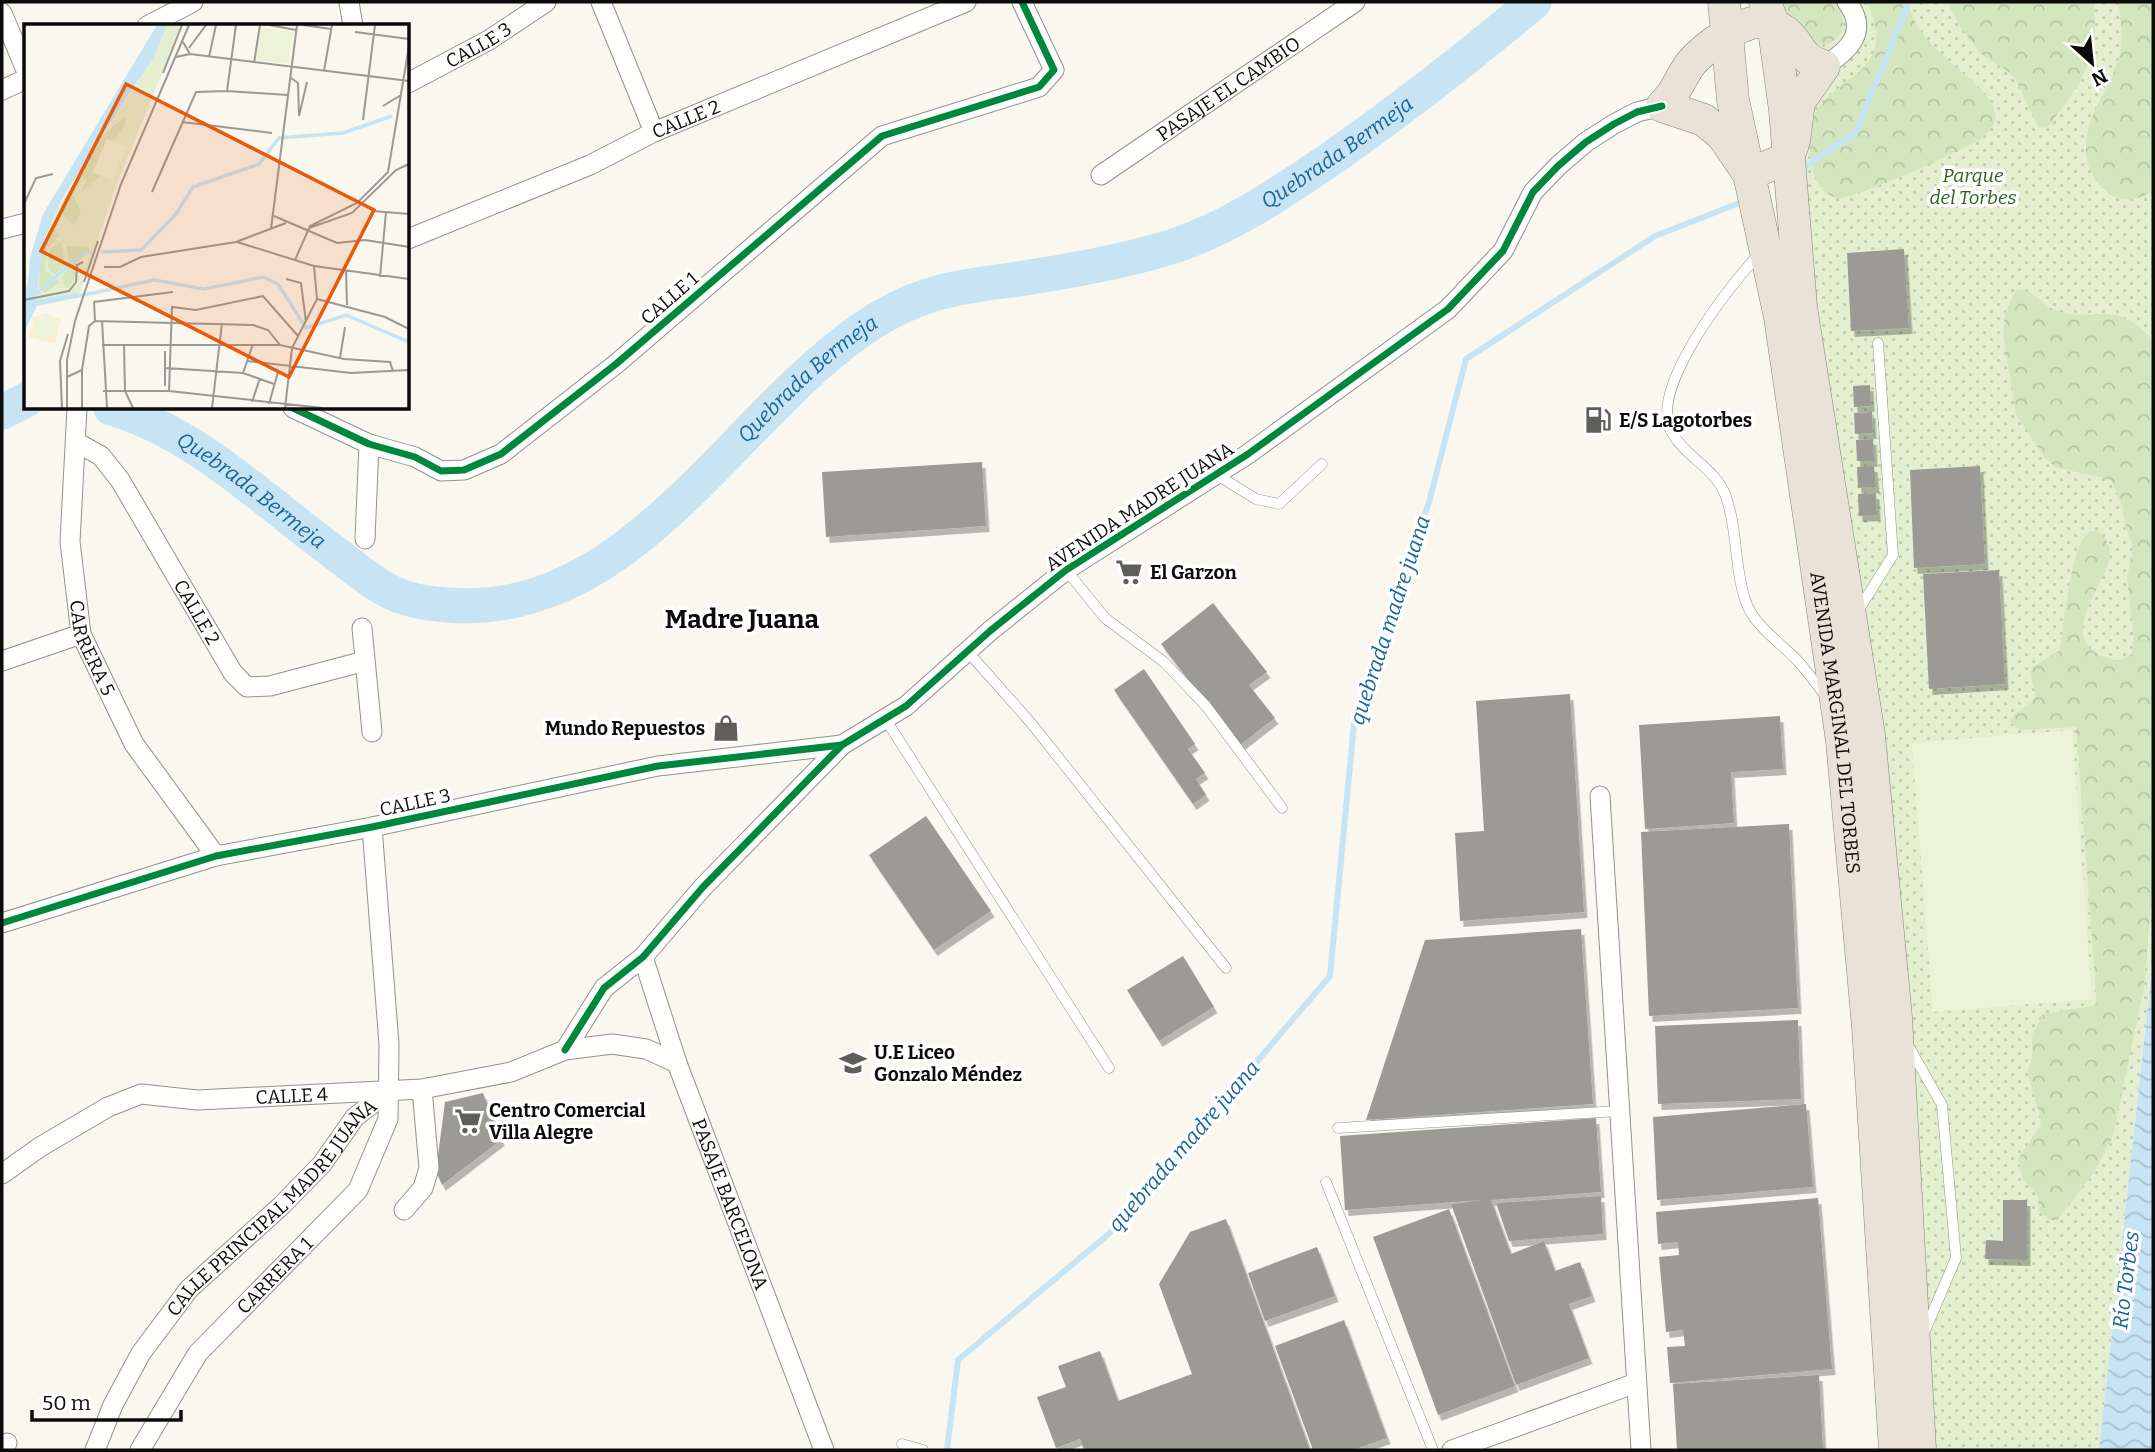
<svg xmlns="http://www.w3.org/2000/svg" width="2155" height="1452" viewBox="0 0 2155 1452" font-family="Bitter,serif">
	<defs>
		<pattern id="green-dots" width="8" height="8" patternUnits="userSpaceOnUse" patternTransform="scale(1.75)"><rect width="8" height="8" fill="#e3efcf"/><path d="M2 2h.1M6 6h.1" fill="none" stroke="#c1ccb0" stroke-width="1.8" stroke-linecap="round"/></pattern>
		<pattern id="forest-crowns" width="20" height="18" patternUnits="userSpaceOnUse" patternTransform="scale(1.75)"><rect width="20" height="18" fill="#d4e6be"/><path d="M2 6a3 3 0 1 1 6 0M12 15a3 3 0 1 1 6 0" fill="none" stroke="#b5c4a2"/></pattern>
		<pattern id="water-waves" width="16" height="10" patternUnits="userSpaceOnUse" patternTransform="scale(1.75)"><rect width="16" height="10" fill="#c6e4f3"/><path d="M0 5q4-4 8 0t8 0" fill="none" stroke="#a9c2cf"/></pattern>
		<filter id="shadow"><feDropShadow dx="3.5" dy="6" stdDeviation="0" flood-color="#0004"/></filter>
	</defs>
	<rect width="100%" height="100%" fill="#faf7ef"/>
	<polygon fill="url(#green-dots)" points="1765,2 2153,2 2153,955 2099,1450 1920,1450"/>
	<g fill="url(#forest-crowns)">
		<path d="M1777,2H1838C1844,19 1848,35 1828,44C1801,49 1789,21 1777,2Z"/>
		<path d="M1866,2H1908C1920,58 1992,78 1996,118C1993,125 1990,131 1984,136C1969,148 1852,201 1837,198C1809,192 1806,144 1812,123C1823,81 1880,80 1876,32C1874,21 1872,11 1866,2Z"/>
		<path d="M1947,2H2094C2099,60 2082,83 2047,128L2038,127L2016,80L2009,72L1981,54L1961,28Z"/>
		<path d="M2118,2H2150L2153,14V190C2123,214 2088,187 2086,152C2084,116 2111,89 2119,56C2124,38 2121,20 2118,2Z"/>
		<path d="M2016,290C2035,290 2038,302 2053,309C2090,326 2115,295 2153,341V882L2144,987L2113,1136L2093,1174L2057,1220H2050L2039,1211L2038,1196L2023,1180L2018,1159L2040,1126L2041,1119L2027,1072L2032,1057V1035L2043,1014L2097,1005L2076,727L2020,730L2009,721C2016,709 2030,708 2036,696L2030,674L2033,667L2060,650C2063,638 2072,503 2103,536C2109,542 2110,550 2110,557C2106,581 2065,628 2092,650C2098,656 2110,658 2118,661L2132,654L2134,638L2127,578L2133,548L2124,520L2123,507L2111,480L2055,467L2044,457L2016,415L2003,335L2005,313Z"/>
	</g>
	<polygon fill="#edf3d9" points="2072,730 2092,999 1933,1012 1912,743"/>
	<polygon fill="url(#water-waves)" points="2153,955 2153,1450 2099,1450 2152,967"/>
	<g fill="none" stroke-linecap="round" stroke-linejoin="round">
		<g stroke="#c6e4f3" stroke-width="6">
			<polyline points="1799,171 1856,132 1909,2"/>
			<polyline points="947,1450 958,1360 1111,1232 1330,976 1354,724 1429,502 1466,359 1655,236 1747,200"/>
		</g>
		<g stroke="#c6e4f3" stroke-width="35">
			<path id="s1" d="M111,408C197,433 265,502 335,553C356,569 381,591 406,598C418,602 434,604 447,605C629,620 729,422 861,330C927,284 968,288 1043,275C1086,268 1133,259 1174,246C1234,226 1283,191 1335,156C1403,108 1470,56 1534,2"/>
			<polyline points="2,412 26,400"/>
		</g>
	</g>
	<g fill="#9c9a95" filter="url(#shadow)">
		<polygon points="1904,249 1909,328 1851,331 1847,253"/>
		<polygon points="1870,385 1871,406 1854,407 1853,386"/>
		<polygon points="1872,412 1873,433 1855,434 1854,413"/>
		<polygon points="1873,439 1874,461 1857,461 1856,440"/>
		<polygon points="982,462 986,526 826,537 822,472"/>
		<polygon points="1874,466 1876,487 1858,488 1857,467"/>
		<polygon points="1980,466 1985,564 1914,568 1910,470"/>
		<polygon points="1876,493 1877,515 1859,516 1858,494"/>
		<polygon points="1999,570 2005,684 1929,689 1923,574"/>
		<polygon points="1213,603 1267,672 1249,685 1275,718 1239,746 1161,644"/>
		<polygon points="1144,669 1195,744 1188,749 1205,773 1196,779 1206,795 1193,804 1114,690"/>
		<polygon points="1570,694 1584,912 1460,921 1455,833 1484,831 1476,701"/>
		<polygon points="1780,716 1783,769 1731,772 1734,823 1645,829 1639,725"/>
		<polygon points="926,816 991,911 934,950 869,855"/>
		<polygon points="1789,824 1798,1008 1649,1016 1641,832"/>
		<polygon points="1581,929 1593,1104 1366,1120 1425,940"/>
		<polygon points="1183,956 1214,1007 1159,1041 1127,990"/>
		<polygon points="1798,1020 1801,1099 1658,1104 1655,1026"/>
		<polygon points="483,1093 501,1140 442,1185 436,1171 445,1102"/>
		<polygon points="1806,1104 1813,1187 1657,1200 1653,1117"/>
		<polygon points="1596,1118 1601,1192 1491,1200 1511,1254 1544,1241 1555,1271 1580,1262 1592,1296 1569,1304 1589,1358 1516,1385 1451,1204 1483,1200 1345,1210 1340,1136"/>
		<polygon points="1601,1196 1603,1234 1509,1241 1496,1203"/>
		<polygon points="1818,1198 1832,1369 1670,1383 1667,1347 1685,1346 1683,1330 1666,1332 1659,1257 1679,1255 1678,1242 1658,1244 1656,1212"/>
		<polygon points="2003,1200 2027,1200 2027,1260 1985,1259 1986,1240 2003,1241"/>
		<polygon points="1449,1209 1515,1386 1438,1415 1373,1237"/>
		<polygon points="1226,1219 1310,1450 1084,1450 1080,1439 1056,1448 1037,1397 1066,1387 1058,1366 1100,1351 1118,1401 1192,1374 1159,1284 1190,1232"/>
		<polygon points="1317,1247 1335,1296 1265,1321 1248,1273"/>
		<polygon points="1344,1320 1387,1438 1353,1450 1313,1450 1275,1346"/>
		<polygon points="1819,1375 1823,1450 1677,1450 1673,1384"/>
	</g>
	<g fill="none" stroke-linecap="round" stroke-linejoin="round">
		<defs>
			<g id="service">
				<path d="M1760,253C1731,284 1646,390 1672,433C1686,458 1717,469 1726,497C1738,530 1734,569 1746,602C1753,624 1779,642 1795,658C1806,669 1815,683 1825,695"/>
				<polyline points="1217,475 1256,499 1279,504 1322,464"/>
				<polyline points="1066,570 1105,618 1164,662 1206,706 1282,808"/>
				<polyline points="1858,611 1893,555 1878,343"/>
				<polyline points="969,653 1031,723 1226,968"/>
				<polyline points="886,720 1109,1068"/>
				<polyline points="1908,1045 1942,1105 1956,1258 1924,1333"/>
				<polyline points="1338,1128 1619,1111"/>
				<polyline points="1326,1182 1433,1450"/>
				<polyline points="902,1444 923,1450"/>
			</g>
			<g id="minor">
				<polyline points="349,2 353,26"/>
				<polyline points="601,2 654,132"/>
				<polyline points="2,13 26,70"/>
				<polyline points="147,26 193,2"/>
				<path d="M1824,66C1850,50 1869,31 1847,2"/>
				<path id="s2" d="M408,83L489,40L546,2"/>
				<polyline points="2,90 26,79"/>
				<path id="s3" d="M1101,175L1355,2"/>
				<polyline points="2,229 26,223"/>
				<path id="s4" d="M408,239L590,165L654,132L966,2"/>
				<path id="s5" d="M77,408L70,542L81,634L134,744L216,856"/>
				<polyline points="293,408 369,444 415,457 441,471 464,470 501,454 616,364 882,136 1039,87 1054,70 1022,2"/>
				<path id="s6" d="M76,442L101,456L120,480L233,673L247,687L270,686L365,661"/>
				<polyline points="365,539 369,444"/>
				<polyline points="362,628 372,732"/>
				<polyline points="2,661 81,634"/>
				<polyline points="1600,796 1641,1450"/>
				<polyline points="2,923 216,856 372,827 658,766 842,745"/>
				<path id="s7" d="M643,957L677,1063L824,1450"/>
				<polyline points="565,1050 604,988 643,957 703,887 842,745 906,706 990,631 1066,570 1248,454 1448,309 1503,251 1533,192 1558,166 1586,142 1614,124 1637,112 1662,106"/>
				<path id="s8" d="M2,1174L40,1147L108,1107L141,1094L197,1100L422,1089L511,1072L565,1050L612,1044L646,1049L677,1063"/>
				<polyline points="404,1210 423,1188 429,1168 422,1089"/>
				<polyline points="2,1444 7,1443"/>
				<path id="s9" d="M95,1450L113,1405L141,1353L189,1289L281,1206L322,1164L355,1117L388,1092"/>
				<path id="s10" d="M140,1450L198,1353L358,1190L388,1119L389,1044L372,827"/>
				<polyline points="1452,1450 1636,1383"/>
			</g>
			<g id="trunk">
				<path id="s11" d="M1724,2L1733,100L1780,317L1842,741L1868,1027L1895,1450"/>
				<polyline points="1765,2 1773,23 1785,110 1801,307 1869,735 1896,1017 1920,1450"/>
				<path d="M1758,22C1805,28 1790,58 1824,66L1799,102L1794,141L1788,158L1761,169L1746,170L1722,135L1704,120L1662,106C1679,90 1681,74 1693,61C1708,45 1737,24 1758,22Z"/>
			</g>
		</defs>
		<use href="#service" stroke="#93918e" stroke-width="11"/>
		<use href="#minor" stroke="#93918e" stroke-width="21"/>
		<use href="#trunk" stroke="#807f7b" stroke-width="33"/>
		<use href="#service" stroke="#fefefd" stroke-width="10"/>
		<use href="#minor" stroke="#fefefd" stroke-width="19"/>
		<use href="#trunk" stroke="#eae2d6" stroke-width="32"/>
		<defs>
			<g id="cycleway">
				<polyline points="293,408 369,444 415,457 441,471 464,470 501,454 616,364 882,136 1039,87 1054,70 1022,2"/>
				<polyline points="2,923 216,856 372,827 658,766 842,745"/>
				<polyline points="565,1050 604,988 643,957 703,887 842,745 906,706 990,631 1066,570 1248,454 1448,309 1503,251 1533,192 1558,166 1586,142 1614,124 1637,112 1662,106"/>
			</g>
		</defs>
		<use href="#cycleway" stroke="#fff" stroke-width="11"/>
		<use href="#cycleway" stroke="#00873e" stroke-width="7"/>
	</g>
	<defs>
		<symbol id="fuel-bare" viewBox="-9 -9 18 18"><path d="M-5.5-6h7V0h2V4h1.3V-2.5L3-4.5l.8-.8L6-3V5H2.5V1h-1V6h-7ZM-4.2-4.7v3.2H.2V-4.7Z" fill="#5f5e5b" stroke="#fff" stroke-width="2.5" paint-order="stroke"/></symbol>
		<symbol id="supermarket-bare" viewBox="-9 -9 18 18"><path d="M-6-5.5h2.5l.6 2H6L4.5 2H-2.5L-4.4-4H-6ZM-1.5 3.2a1.3 1.3 0 1 0 .1 0ZM3 3.2a1.3 1.3 0 1 0 .1 0Z" fill="#5f5e5b" stroke="#fff" stroke-width="2.5" paint-order="stroke"/></symbol>
		<symbol id="shop-bare" viewBox="-9 -9 18 18"><path d="M-5-2.5h2.3a2.7 3.5 0 0 1 5.4 0H5L5.5 6h-11ZM-1.5-2.5h3a1.5 2.3 0 0 0-3 0Z" fill="#5f5e5b" stroke="#fff" stroke-width="2.5" paint-order="stroke"/></symbol>
		<symbol id="university-bare" viewBox="-9 -9 18 18"><path d="M0-5L7-2L0 1L-7-2ZM-4 1L0 2.5L4 1V4Q0 6-4 4Z" fill="#5f5e5b" stroke="#fff" stroke-width="2.5" paint-order="stroke"/></symbol>
	</defs>
	<g fill-rule="evenodd">
		<use href="#fuel-bare" x="1579" y="401" width="38" height="38"/>
		<use href="#supermarket-bare" x="1110" y="553" width="38" height="38"/>
		<use href="#shop-bare" x="707" y="709" width="38" height="38"/>
		<use href="#university-bare" x="834" y="1044" width="38" height="38"/>
		<use href="#supermarket-bare" x="449" y="1102" width="38" height="38"/>
	</g>
	<g text-anchor="middle" stroke-width="7" stroke-linejoin="round" paint-order="stroke">
		<g font-size="19" fill="#0b0b0b" stroke="#fff">
			<text dy="7" stroke="none"><textPath href="#s2" startOffset="80">CALLE 3</textPath></text>
			<text dy="7" stroke="none"><textPath href="#s3" startOffset="154">PASAJE EL CAMBIO</textPath></text>
			<text dy="7" stroke="none"><textPath href="#s4" startOffset="303">CALLE 2</textPath></text>
			<text transform="translate(669 298) rotate(-41)" y="7">CALLE 1</text>
			<text transform="translate(1139 506) rotate(-33)" y="7">AVENIDA MADRE JUANA</text>
			<text dy="7" stroke="none"><textPath href="#s6" startOffset="212">CALLE 2</textPath></text>
			<text dy="7" stroke="none"><textPath href="#s5" startOffset="243">CARRERA 5</textPath></text>
			<text dy="7" stroke="none"><textPath href="#s11" startOffset="730">AVENIDA MARGINAL DEL TORBES</textPath></text>
			<text transform="translate(415 802) rotate(-12)" y="7">CALLE 3</text>
			<text dy="7" stroke="none"><textPath href="#s8" startOffset="312">CALLE 4</textPath></text>
			<text dy="7" stroke="none"><textPath href="#s7" startOffset="262">PASAJE BARCELONA</textPath></text>
			<text dy="7" stroke="none"><textPath href="#s9" startOffset="304">CALLE PRINCIPAL MADRE JUANA</textPath></text>
			<text dy="7" stroke="none"><textPath href="#s10" startOffset="222">CARRERA 1</textPath></text>
		</g>
		<g font-size="19" font-style="italic" fill="#2d611d" stroke="#fff">
			<text x="1973" y="182">Parque<tspan x="1973" dy="22">del Torbes</tspan></text>
		</g>
		<g font-size="19" font-weight="bold" fill="#0b0b0b" stroke="#fff" text-anchor="start">
			<text x="1619" y="427">E/S Lagotorbes</text>
			<text x="1150" y="579">El Garzon</text>
			<text x="705" y="735" text-anchor="end">Mundo Repuestos</text>
			<text x="874" y="1059">U.E Liceo<tspan x="874" dy="22">Gonzalo Méndez</tspan></text>
			<text x="489" y="1117">Centro Comercial<tspan x="489" dy="22">Villa Alegre</tspan></text>
		</g>
		<g font-size="21" font-style="italic" fill="#18649a" stroke="#fff">
			<text dy="7" stroke="none"><textPath href="#s1" startOffset="1423">Quebrada Bermeja</textPath></text>
			<text dy="7" stroke="none"><textPath href="#s1" startOffset="835">Quebrada Bermeja</textPath></text>
			<text dy="7" stroke="none"><textPath href="#s1" startOffset="164">Quebrada Bermeja</textPath></text>
			<text transform="translate(1390 620) rotate(-72)" y="7">quebrada madre juana</text>
			<text transform="translate(1184 1146) rotate(-49)" y="7">quebrada madre juana</text>
			<text transform="translate(2126 1280) rotate(-83)" y="7">Río Torbes</text>
		</g>
		<g font-size="26" font-weight="bold" fill="#0b0b0b" stroke="#fff">
			<text x="742" y="628">Madre Juana</text>
		</g>
	</g>
	<g transform="translate(24 24)">
		<rect width="385" height="385" fill="#faf7ef"/>
		<path d="M143,1H158L93,159L56,270L12,277L18,225L28,194L128,34Z" fill="#e3efcf"/>
		<path d="M101,92V101L90,116L83,115L69,147L76,152L56,169L63,157L58,153L52,165L50,174L57,187L50,201L39,191L37,181L76,114ZM30,205L35,211L23,225L21,246L36,258L21,269L15,264L16,236L24,208ZM37,218L41,242L31,250L25,246L23,236L27,224ZM42,222H63L67,227L52,238L51,254L42,265L38,254L46,240Z" fill="#d4e6be"/>
		<path d="M22,290L37,295L31,320L5,313L10,293ZM22,292L35,296L33,309L24,310L21,317L10,315L15,293Z" fill="#f9efd0" fill-rule="evenodd"/>
		<path d="M237,3L269,8L265,40L232,36ZM83,115L102,123L89,156L69,148ZM22,292L35,296L33,310H24L21,317L10,315L11,297Z" fill="#edf3d9"/>
		<path d="M133,1H143L133,26L38,175L20,215L12,276L54,269L52,274L13,282L0,308L6,234L19,190Z" fill="#c6e4f3"/>
		<path fill="none" stroke="#c6e4f3" stroke-width="3.5" d="M108,62L129,32M77,228L117,226L152,190L169,163L235,140L255,114L319,109L368,92M12,270L59,229L68,228M50,273L130,256L180,265L239,253L254,260L282,304L322,291L385,318M0,284L5,260"/>
		<path fill="none" stroke="#9a9994" stroke-width="2" d="M245,1L272,6M279,1L307,5M331,8L385,15M165,24L182,1M166,30L385,57M152,33L166,30L159,18M185,33L192,1M230,39L236,1M300,47L308,1M139,49L158,1M267,54L274,59L275,92L283,58M203,67L264,71M359,82L377,71M339,96L351,1M158,98L248,109M128,168L172,68L203,67L212,1M0,180L12,154L29,150M349,187L385,190M250,192L313,219L341,216L385,223M285,204L328,189L372,146L385,140M247,205L273,1M213,218L290,242L385,255M271,236L286,202L333,179L364,148L385,22M80,243H96L117,233L212,218L262,199M322,247L323,281M356,253L362,188M262,255L277,259L282,298M60,258L74,217M293,275L361,293L385,305M0,276L45,267L52,258L53,241L59,238M71,297L70,278L149,268M78,297L83,384M78,321H256L320,335L366,338L369,347M100,321L101,367L109,384M316,334L321,303M223,337L327,349L385,346M141,344L219,349L250,360M219,349L229,320M43,353L58,346L65,302L71,297L229,301L244,306L256,321M141,362V327M79,367H145L299,384M145,367L148,283L172,286L239,272L274,312M228,378L236,354M245,380L254,348M38,384L36,337L44,310M43,384V336L51,297L97,160L165,1M58,384V346M188,384L198,299M261,384L268,324L293,275L290,242"/>
		<path fill="#e8590c" fill-opacity="0.15" stroke="#e8590c" stroke-width="3.5" d="M102,60L350,186L265,353L17,227Z"/>
		<rect width="385" height="385" fill="none" stroke="#0b0b0b" stroke-width="3.5"/>
	</g>
	<rect width="2155" height="1452" fill="none" stroke="#0b0b0b" stroke-width="7"/>
	<g transform="translate(2092 63) rotate(153)" stroke="#ffffff" stroke-width="5" paint-order="stroke">
	<path d="M0-5L12 26L0 18L-12 26Z" fill="#0b0b0b"/>
	<text y="-10" font-size="19" font-weight="bold" text-anchor="middle" fill="#0b0b0b">N</text>
	</g>
	<path d="M32 1410v10h149v-10" fill="none" stroke="#0b0b0b" stroke-width="3.5"/>
	<text x="42" y="1410" font-size="21" fill="#0b0b0b" stroke="#ffffff" stroke-width="5" paint-order="stroke">50 m</text>
</svg>
